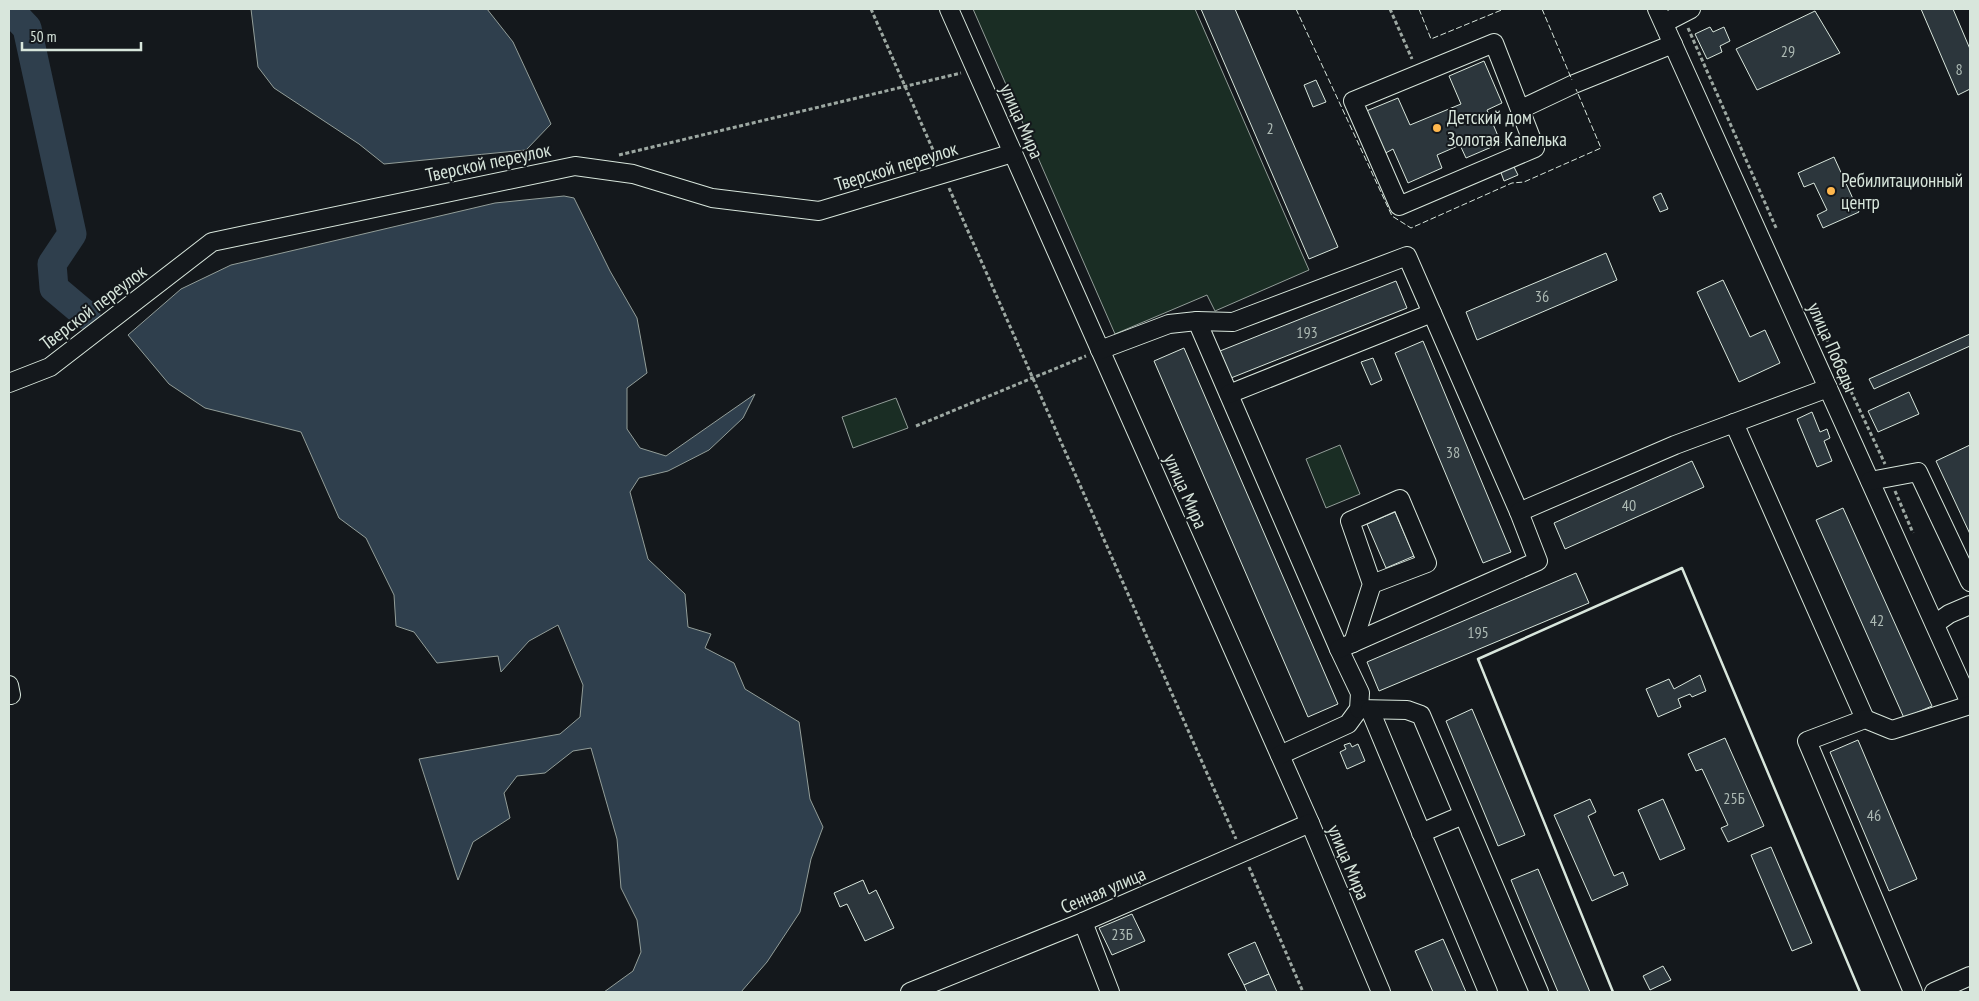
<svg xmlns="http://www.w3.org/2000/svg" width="1979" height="1001" viewBox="0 0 1979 1001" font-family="'PT Sans Narrow',sans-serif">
	<rect width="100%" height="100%" fill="#14181c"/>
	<g fill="#1a2d24" stroke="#939e99">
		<polygon points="973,9 1195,9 1309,270 1215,311 1207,295 1115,334"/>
		<polygon points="896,398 908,428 853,448 842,417"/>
		<polygon points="1340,445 1360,494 1326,508 1306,459"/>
	</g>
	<g fill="#2f3f4d" stroke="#939e99">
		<polygon points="251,9 487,9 513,42 551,124 526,150 384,164 359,144 274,88 258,67"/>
		<polygon points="564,196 574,198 610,271 637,318 647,373 627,388 627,429 640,448 666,456 755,394 743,418 709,450 668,471 639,478 630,492 648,559 685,594 688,627 711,634 705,648 734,663 745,689 799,722 810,799 823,827 811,859 800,912 767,962 741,992 604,992 633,971 641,952 637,920 621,888 617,839 591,748 573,751 545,773 517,776 504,793 510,818 473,842 458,880 419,759 560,734 580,717 583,685 558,625 529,641 501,672 498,656 437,663 414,632 396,626 394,595 366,538 339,518 301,432 205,408 169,384 128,335 181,289 231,265 495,203"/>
	</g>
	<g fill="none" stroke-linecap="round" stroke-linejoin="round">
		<polyline stroke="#2f3f4d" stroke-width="29" points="9,9 27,28 72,234 52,264 54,288 86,315"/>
	</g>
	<g fill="#2c363c" stroke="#d8e6dc">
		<polygon points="1201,9 1235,9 1338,247 1309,259"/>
		<polygon points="1921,9 1953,9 1970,49 1970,89 1958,95"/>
		<polygon points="1815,11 1840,53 1757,90 1736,49"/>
		<polygon points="1710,27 1713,32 1724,27 1730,41 1720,46 1722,52 1707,59 1695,34"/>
		<polygon points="1484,61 1502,103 1487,110 1501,143 1466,158 1460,145 1437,155 1442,168 1408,183 1393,149 1382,155 1364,112 1398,98 1410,125 1461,104 1449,76"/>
		<polygon points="1316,80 1326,102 1313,107 1304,85"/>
		<polygon points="1834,157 1859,212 1823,228 1817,215 1827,210 1814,183 1804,187 1798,173"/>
		<polygon points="1513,165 1518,175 1504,181 1500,170"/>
		<polygon points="1661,193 1668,209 1660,212 1653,197"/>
		<polygon points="1606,253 1617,280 1477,340 1466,312"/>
		<polygon points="1723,280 1750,337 1765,330 1780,363 1739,382 1697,292"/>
		<polygon points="1396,281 1407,308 1231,378 1220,351"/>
		<polygon points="1970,334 1970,346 1874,389 1869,379"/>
		<polygon points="1423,341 1511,552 1483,563 1395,353"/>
		<polygon points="1184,348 1338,704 1308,717 1154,361"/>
		<polygon points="1373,358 1382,380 1371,385 1361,362"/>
		<polygon points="1909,392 1919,414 1878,432 1868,411"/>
		<polygon points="1812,412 1820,432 1827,429 1830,438 1824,441 1832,461 1817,467 1797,419"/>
		<polygon points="1970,445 1970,534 1936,461"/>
		<polygon points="1692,461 1704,487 1565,549 1554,523"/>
		<polygon points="1843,508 1932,706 1904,718 1816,520"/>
		<polygon points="1395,512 1414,556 1386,568 1367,524"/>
		<polygon points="1576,573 1589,603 1379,691 1367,662"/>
		<polygon points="1700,675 1706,691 1692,697 1690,694 1678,699 1681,707 1658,717 1646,689 1669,679 1674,689"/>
		<polygon points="1472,709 1525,835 1498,846 1446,721"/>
		<polygon points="1725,738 1764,826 1728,842 1721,828 1728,825 1702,769 1696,771 1688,754"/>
		<polygon points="1858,740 1917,879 1889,891 1830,752"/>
		<polygon points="1350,743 1352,747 1358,744 1365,761 1347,769 1340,752 1346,749 1344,745"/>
		<polygon points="1590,799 1596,812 1588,816 1614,876 1623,872 1628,885 1592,901 1554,815"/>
		<polygon points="1663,799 1685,849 1660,860 1638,810"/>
		<polygon points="1771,847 1812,943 1792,951 1751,855"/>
		<polygon points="1538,869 1590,992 1558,992 1531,928 1511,880"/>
		<polygon points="863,880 869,894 876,890 894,928 865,941 847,904 840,907 834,893"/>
		<polygon points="1132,914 1145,941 1112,955 1099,928"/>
		<polygon points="1443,939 1466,992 1433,992 1415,951"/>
		<polygon points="1255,942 1269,974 1244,985 1228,954"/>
		<polygon points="1663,966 1671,980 1650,990 1643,976"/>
		<polygon points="1269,974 1277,992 1247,992 1244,985"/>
	</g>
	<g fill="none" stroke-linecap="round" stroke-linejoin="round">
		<defs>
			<g id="minor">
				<polyline points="949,9 1310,823 1381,992"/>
				<polyline points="1657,9 1970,703"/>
				<polyline points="1664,23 1691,9"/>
				<polygon points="1494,43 1535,148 1399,206 1353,101"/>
				<polyline points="1521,109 1574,84 1673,44"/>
				<polyline points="1432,313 1519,512"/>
				<polyline points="1197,321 1339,649 1360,693 1359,709 1348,724 1280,755"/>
				<polyline points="1100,350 1169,324 1197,321 1233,322 1407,256 1432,313 1229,394"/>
				<polyline points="9,383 50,367 212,242 575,166 633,174 712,198 819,211 1013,153"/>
				<polyline points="1734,423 1865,719"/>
				<polyline points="1870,481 1918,472 1970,582"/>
				<polyline points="1935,624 1949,614 1970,605"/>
				<polyline points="1353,643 1372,584 1427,563 1400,499 1350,521 1372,584"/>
				<polyline points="1339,649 1538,561 1519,512 1675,445 1828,388"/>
				<polyline points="9,685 11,695"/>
				<polyline points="1359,709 1407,710 1421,715 1539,992"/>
				<polyline points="1370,710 1488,992"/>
				<polyline points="1421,833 1463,815"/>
				<polyline points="1083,922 1110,992"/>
				<polyline points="910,992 1083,922 1310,823"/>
				<polyline points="1913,992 1807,741 1865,719 1892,730 1970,705"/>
				<polyline points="1934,992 1970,976"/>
			</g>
		</defs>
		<use href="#minor" stroke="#d8e6dc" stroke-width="20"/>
		<g stroke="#9da8a2" stroke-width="3" stroke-dasharray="4 2.5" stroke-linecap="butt">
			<polyline points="871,9 937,159"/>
			<polyline points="1390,9 1412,59"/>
			<polyline points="1688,28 1777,230"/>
			<polyline points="619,155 961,73"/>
			<polyline points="949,188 1236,839"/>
			<polyline points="1826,338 1885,464"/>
			<polyline points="916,426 1086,356"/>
			<polyline points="1895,491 1913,533"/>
			<polyline points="1249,867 1303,992"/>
		</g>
		<use href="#minor" stroke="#14181c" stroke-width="18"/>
		<g stroke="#d8e6dc" stroke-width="1" stroke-dasharray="6 2.5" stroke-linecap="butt">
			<polyline points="1296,9 1392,216 1411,228 1512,183 1524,182 1601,148 1576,89"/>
			<polyline points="1419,9 1431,39 1504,9"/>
			<polyline points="1542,9 1572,80"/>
		</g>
		<polyline stroke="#d8e6dc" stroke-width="2.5" points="1613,992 1478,659 1682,568 1860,992"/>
	</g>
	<g fill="#ffb74d" stroke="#14181c" stroke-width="2">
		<circle cx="1437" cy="128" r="5"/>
		<circle cx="1831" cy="191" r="5"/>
	</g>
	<g text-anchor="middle" stroke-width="4" stroke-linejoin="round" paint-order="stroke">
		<g font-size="16" fill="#adbab4">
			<text x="1788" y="57">29</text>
			<text x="1959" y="75">8</text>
			<text x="1270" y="134">2</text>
			<text x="1542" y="302">36</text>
			<text x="1307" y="338">193</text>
			<text x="1453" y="458">38</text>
			<text x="1629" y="511">40</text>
			<text x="1877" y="626">42</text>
			<text x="1478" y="638">195</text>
			<text x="1734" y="804">25Б</text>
			<text x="1874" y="821">46</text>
			<text x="1122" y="940">23Б</text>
		</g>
		<g font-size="19" fill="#d8e6dc" stroke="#14181c" text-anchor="start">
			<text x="1447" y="124">Детский дом<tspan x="1447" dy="22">Золотая Капелька</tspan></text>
			<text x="1841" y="187">Ребилитационный<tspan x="1841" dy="22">центр</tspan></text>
		</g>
		<g font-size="19" fill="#d8e6dc" stroke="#14181c">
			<text transform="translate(1022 121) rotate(66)" y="7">улица Мира</text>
			<text transform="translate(488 162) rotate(-12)" y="7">Тверской переулок</text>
			<text transform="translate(896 166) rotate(-17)" y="7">Тверской переулок</text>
			<text transform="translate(93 307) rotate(-37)" y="7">Тверской переулок</text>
			<text transform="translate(1833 347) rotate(66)" y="7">улица Победы</text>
			<text transform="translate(1186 491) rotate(66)" y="7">улица Мира</text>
			<text transform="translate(1349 862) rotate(67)" y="7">улица Мира</text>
			<text transform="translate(1103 890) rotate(-23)" y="7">Сенная улица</text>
		</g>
	</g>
	<rect width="1979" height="1001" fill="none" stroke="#d8e6dc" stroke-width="20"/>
	<path d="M22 42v8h119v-8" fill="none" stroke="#d8e6dc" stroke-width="2.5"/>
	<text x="30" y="42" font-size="15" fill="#d8e6dc" stroke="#14181c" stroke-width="4" paint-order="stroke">50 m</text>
</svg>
